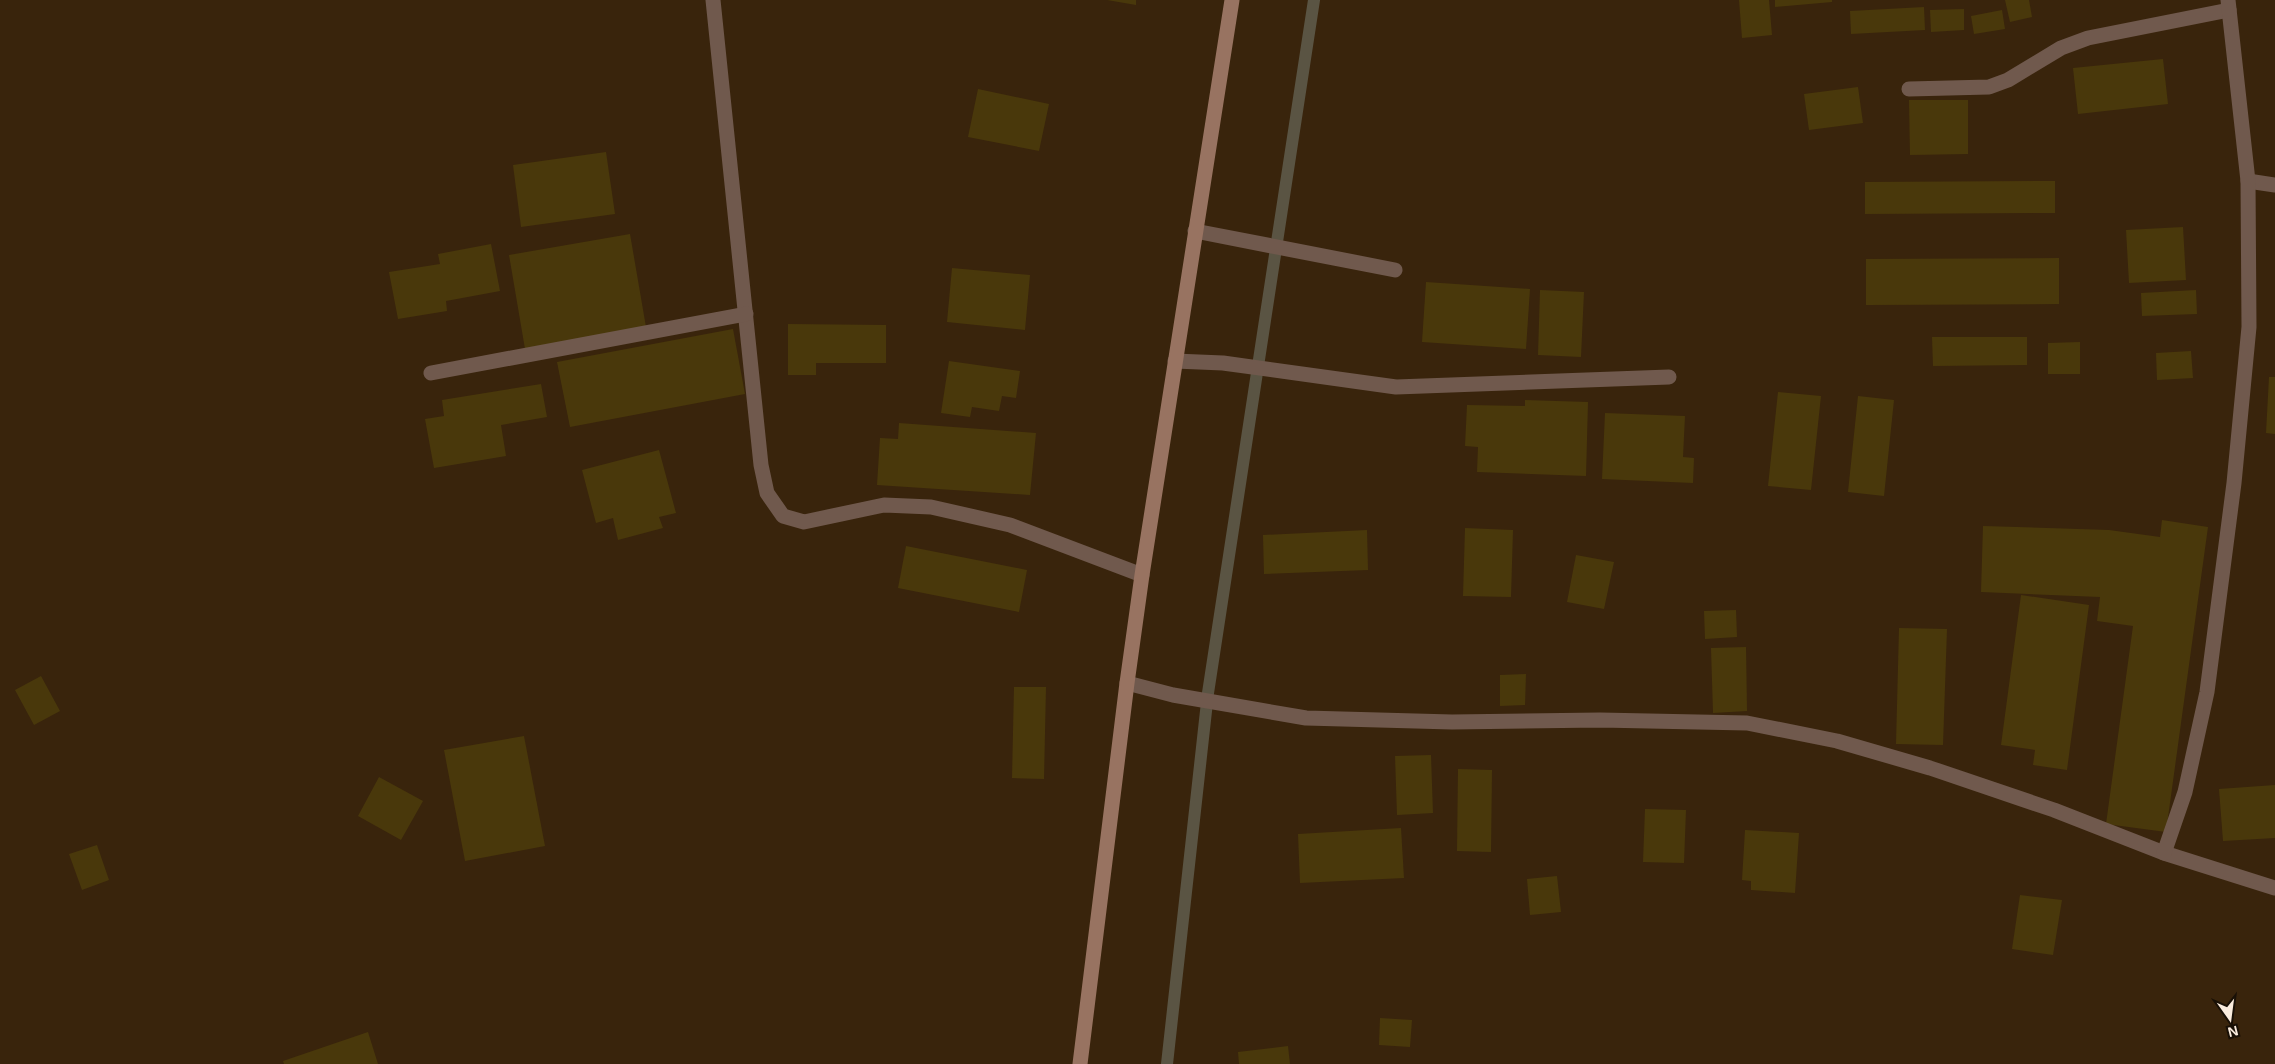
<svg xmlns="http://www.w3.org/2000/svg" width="2275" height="1064" viewBox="0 0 2275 1064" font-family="Helvetica,sans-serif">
	<rect width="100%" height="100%" fill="#39240c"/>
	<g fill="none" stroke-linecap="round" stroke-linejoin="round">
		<polyline stroke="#5a5443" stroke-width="12" points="1167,1064 1208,693 1314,0"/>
	</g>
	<g fill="#49380b">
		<polygon points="1107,0 1136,0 1136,5"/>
		<polygon points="1739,0 1769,0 1772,35 1742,38"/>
		<polygon points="1775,0 1832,0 1832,2 1775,7"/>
		<polygon points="2005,0 2029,0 2032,17 2010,22"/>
		<polygon points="1924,7 1925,30 1851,34 1850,11"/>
		<polygon points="1964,9 1964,30 1931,32 1930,10"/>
		<polygon points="2002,10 2005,29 1974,34 1971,16"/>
		<polygon points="2163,59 2168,104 2078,114 2073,68"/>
		<polygon points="1858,87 1863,123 1809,130 1804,94"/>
		<polygon points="978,89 1049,104 1039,151 968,137"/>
		<polygon points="1909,100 1968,100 1968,154 1910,155"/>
		<polygon points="606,152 615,214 521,227 513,165"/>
		<polygon points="2055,181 2055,213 1865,214 1865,182"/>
		<polygon points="2183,227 2186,280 2129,283 2126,230"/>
		<polygon points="630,234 646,327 525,349 509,255"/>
		<polygon points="491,244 500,291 446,301 447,311 398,319 389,272 440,264 438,254"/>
		<polygon points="2059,258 2059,304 1866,305 1866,259"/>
		<polygon points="952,268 1030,275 1025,330 947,322"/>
		<polygon points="1426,282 1530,289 1526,349 1422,342"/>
		<polygon points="1540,290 1584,292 1581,357 1538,355"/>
		<polygon points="2196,290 2197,314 2142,316 2141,293"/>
		<polygon points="788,324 886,325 886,363 816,363 816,375 788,375"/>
		<polygon points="733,329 745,394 570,427 557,362"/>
		<polygon points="1932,337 2027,337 2027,365 1933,366"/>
		<polygon points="2080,342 2080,374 2048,374 2048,343"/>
		<polygon points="2191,351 2193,378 2157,380 2156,353"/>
		<polygon points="949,361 1020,371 1016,398 1002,396 999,411 972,407 970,417 941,413"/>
		<polygon points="2269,377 2275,377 2275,434 2266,433"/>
		<polygon points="541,384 547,417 501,425 506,456 434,468 425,419 444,416 442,400"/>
		<polygon points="1778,392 1821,396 1811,490 1768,486"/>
		<polygon points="1858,396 1894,400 1884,496 1848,492"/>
		<polygon points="1525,400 1588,402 1586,476 1477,472 1478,447 1465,446 1467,405 1525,406"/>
		<polygon points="1605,413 1685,416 1683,457 1694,458 1693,483 1602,479"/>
		<polygon points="899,423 1036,433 1030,495 877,485 880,438 898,439"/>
		<polygon points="659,450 676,513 659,517 663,528 618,540 613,518 596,523 582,470"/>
		<polygon points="2162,520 2208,527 2166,832 2106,824 2133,626 2097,621 2100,597 1981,592 1983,526 2109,530 2160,537"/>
		<polygon points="1465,528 1513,530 1511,597 1463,596"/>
		<polygon points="1367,530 1368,570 1264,574 1263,535"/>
		<polygon points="906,546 1027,570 1019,612 898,588"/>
		<polygon points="1576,555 1614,562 1604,609 1567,602"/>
		<polygon points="2021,595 2089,605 2067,770 2033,765 2035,750 2001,745"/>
		<polygon points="1736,610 1737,637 1705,639 1704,611"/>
		<polygon points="1899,628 1947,629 1943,745 1896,744"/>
		<polygon points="1746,647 1747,711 1713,713 1711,648"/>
		<polygon points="1526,674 1525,705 1500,706 1500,675"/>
		<polygon points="41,676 60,711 34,725 15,690"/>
		<polygon points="1014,687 1046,687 1044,779 1012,778"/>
		<polygon points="524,736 545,846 465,861 444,750"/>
		<polygon points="1431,755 1433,813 1397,815 1395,756"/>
		<polygon points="1458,769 1492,770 1491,852 1457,851"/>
		<polygon points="379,777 423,801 401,840 358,816"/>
		<polygon points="2275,785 2275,838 2223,841 2219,789"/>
		<polygon points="1645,809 1686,810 1684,863 1643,862"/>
		<polygon points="1401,828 1404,878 1300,883 1298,834"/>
		<polygon points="1745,830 1799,833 1795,893 1751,890 1751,881 1742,880"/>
		<polygon points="97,845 109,880 82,890 69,854"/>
		<polygon points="1557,876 1561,912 1530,915 1527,879"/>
		<polygon points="2020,895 2062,900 2053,955 2012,949"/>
		<polygon points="1380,1018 1412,1020 1410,1047 1379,1045"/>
		<polygon points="368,1032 378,1064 284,1064 283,1061"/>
		<polygon points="1288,1046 1290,1064 1239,1064 1238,1052"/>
	</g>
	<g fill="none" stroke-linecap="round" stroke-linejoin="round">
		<polyline stroke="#70594d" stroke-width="15" points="1175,361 1223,363 1396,387 1669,377"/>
		<g stroke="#70594d" stroke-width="15">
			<polyline points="713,0 761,465 767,493 783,516 804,522 884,505 931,507 1010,525 1142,575"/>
			<polyline points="1909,89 1989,87 2008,80 2061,48 2088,38 2229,10"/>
			<polyline points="2248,181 2275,185"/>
			<polyline points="1195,231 1395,270"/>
			<polyline points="431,373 746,314"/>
			<polyline points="1127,683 1173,695 1306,718 1452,722 1600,720 1747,723 1837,741 1930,768 2054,810 2164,853 2275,888"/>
			<polyline points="2164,853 2185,792 2207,692 2234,483 2249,327 2248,181 2228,0"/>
		</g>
		<polyline stroke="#987361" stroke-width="15" points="1080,1064 1127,683 1142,575 1232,0"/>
	</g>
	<g transform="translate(2230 1019) rotate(166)" stroke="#191006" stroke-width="4" paint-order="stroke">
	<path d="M0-4L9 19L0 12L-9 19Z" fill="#faecde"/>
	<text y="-8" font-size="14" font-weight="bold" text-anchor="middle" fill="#faecde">N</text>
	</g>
</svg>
